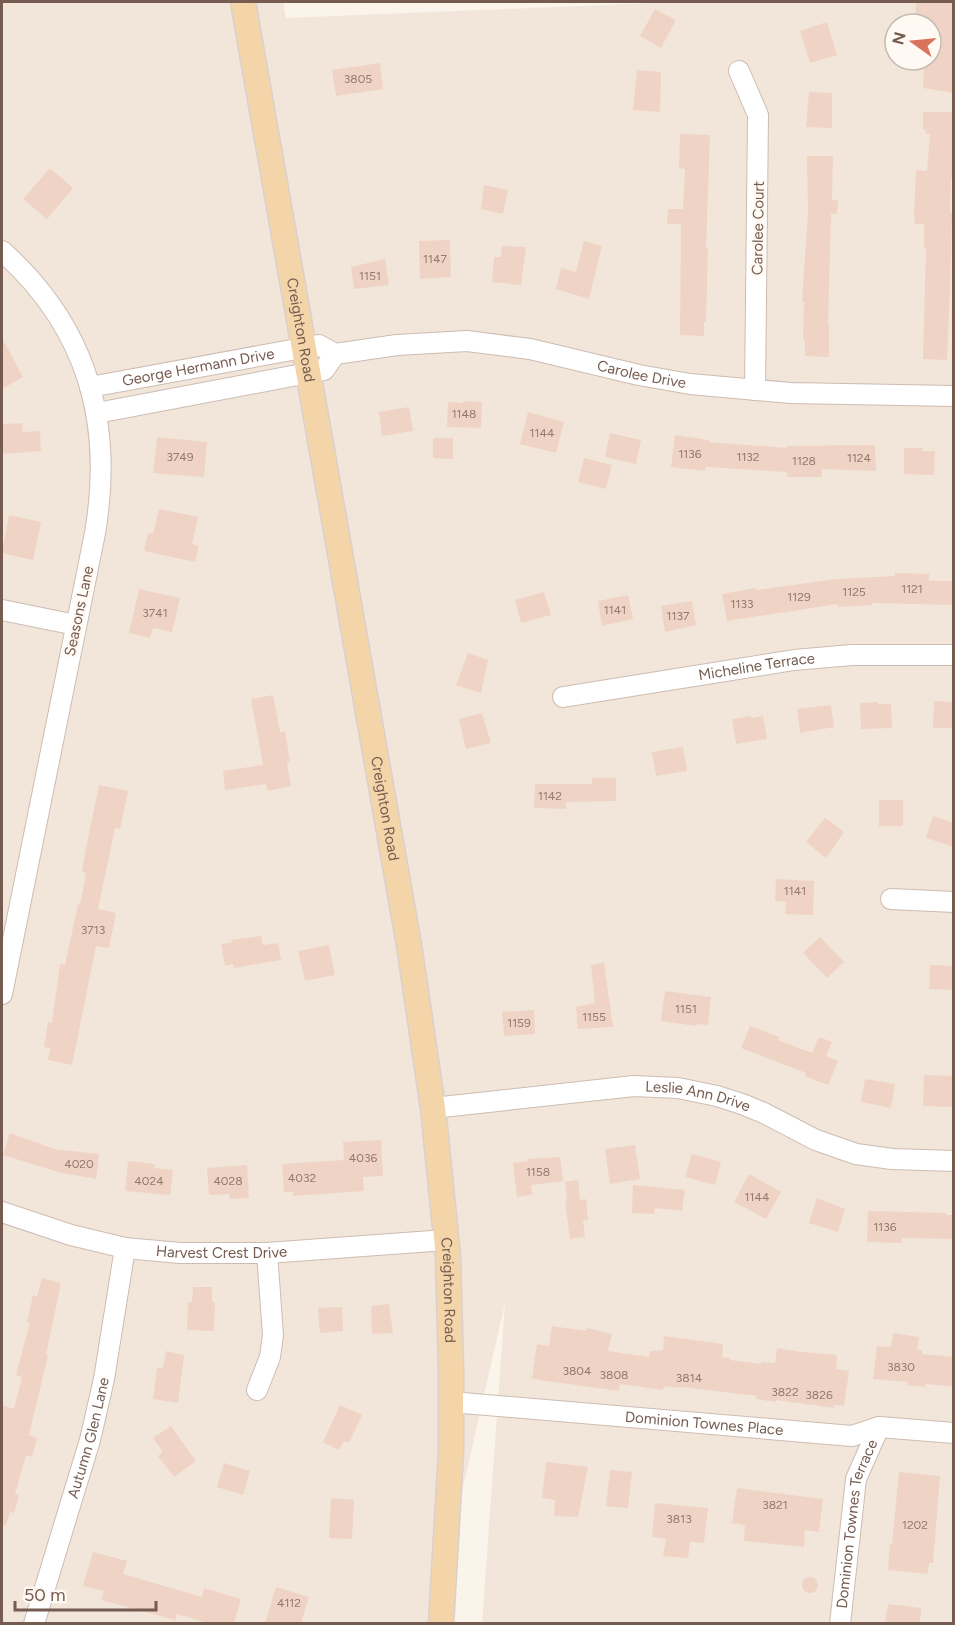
<svg xmlns="http://www.w3.org/2000/svg" width="955" height="1625" viewBox="0 0 955 1625" font-family="Figtree,sans-serif">
	<rect width="100%" height="100%" fill="#fbf4eb"/>
	<path fill="#f2e6da" fill-rule="evenodd" d="M2,2H283L286,18L677,2H953V1623H482L505,1303L432,1623L2,1624ZM895,24H931V60H895Z"/>
	<g fill="#efd4c5">
		<polygon points="916,2 954,2 954,93 923,88 924,60 931,60 931,24 915,24"/>
		<polygon points="655,9 676,20 661,48 640,36"/>
		<polygon points="827,22 837,55 810,63 800,31"/>
		<polygon points="380,63 383,89 336,96 332,70"/>
		<polygon points="637,70 661,72 660,112 633,110"/>
		<polygon points="809,92 832,93 832,128 806,127"/>
		<polygon points="923,112 953,112 953,178 951,178 950,213 952,213 950,288 947,360 923,359 926,248 924,248 924,224 915,224 914,215 916,170 927,171 930,134 926,134 926,130 923,130"/>
		<polygon points="680,134 710,135 706,248 708,248 706,322 704,322 704,336 680,335 681,224 667,224 668,209 683,209 685,169 679,168"/>
		<polygon points="807,156 833,156 832,200 838,200 837,214 831,214 828,325 829,325 829,357 805,356 805,340 803,340 804,302 802,302 808,210"/>
		<polygon points="50,168 73,188 47,219 23,199"/>
		<polygon points="484,185 508,190 503,214 481,209"/>
		<polygon points="450,240 451,277 420,279 419,241"/>
		<polygon points="584,241 602,246 589,299 556,289 561,268 576,272"/>
		<polygon points="502,246 526,247 521,285 492,282 494,257 501,257"/>
		<polygon points="385,259 389,285 354,289 351,267"/>
		<polygon points="2,338 23,377 2,389"/>
		<polygon points="463,401 482,402 481,428 447,427 448,402 463,403"/>
		<polygon points="409,407 413,431 382,436 379,412"/>
		<polygon points="528,412 564,422 556,453 520,444"/>
		<polygon points="22,423 23,432 40,431 41,451 2,454 2,424"/>
		<polygon points="610,433 641,440 636,464 605,457"/>
		<polygon points="675,435 709,440 709,442 787,448 787,446 875,445 876,471 822,469 822,477 787,477 787,472 706,467 705,471 671,467"/>
		<polygon points="157,437 207,442 204,477 153,473"/>
		<polygon points="433,438 453,438 453,459 433,458"/>
		<polygon points="904,448 923,448 922,451 935,451 934,475 904,474"/>
		<polygon points="584,458 612,465 606,489 578,482"/>
		<polygon points="159,509 198,517 192,544 199,546 195,562 144,551 148,533 153,534"/>
		<polygon points="9,515 41,522 33,560 2,553"/>
		<polygon points="895,573 929,574 929,581 954,581 954,605 872,603 872,605 838,607 838,604 727,621 722,594 756,588 757,590 836,579 895,576"/>
		<polygon points="139,589 180,598 172,632 153,628 150,638 129,633"/>
		<polygon points="544,592 551,615 521,623 515,600"/>
		<polygon points="628,595 633,619 602,626 598,601"/>
		<polygon points="692,601 696,625 665,632 661,606"/>
		<polygon points="468,653 488,660 481,693 456,685"/>
		<polygon points="273,695 280,732 285,731 290,762 287,763 291,786 268,791 266,784 225,790 223,771 263,765 251,699"/>
		<polygon points="934,701 952,702 954,704 954,728 933,728"/>
		<polygon points="878,702 878,704 891,704 892,728 861,729 860,703"/>
		<polygon points="831,705 834,727 800,733 797,709"/>
		<polygon points="482,713 491,743 466,749 459,719"/>
		<polygon points="750,716 751,718 763,716 767,739 736,744 732,719"/>
		<polygon points="683,747 687,771 656,776 652,752"/>
		<polygon points="592,778 616,778 616,801 566,802 566,809 534,808 535,784 592,784"/>
		<polygon points="99,785 128,791 120,829 115,828 98,909 116,913 109,948 96,946 72,1065 48,1060 50,1048 44,1047 48,1022 52,1023 60,964 65,965 78,904 80,905 86,873 82,872 85,853"/>
		<rect x="879" y="800" width="24" height="26"/>
		<polygon points="933,816 954,823 954,847 926,838"/>
		<polygon points="825,818 844,832 826,858 806,842"/>
		<polygon points="776,879 814,881 813,915 785,914 786,902 775,901"/>
		<polygon points="261,936 263,945 278,943 281,960 234,968 233,964 225,966 221,944 232,943 231,940"/>
		<polygon points="820,937 844,962 827,978 803,953"/>
		<polygon points="329,945 335,975 305,981 298,951"/>
		<polygon points="604,963 613,1027 578,1029 576,1007 595,1003 591,965"/>
		<polygon points="930,965 954,966 954,990 929,989"/>
		<polygon points="665,991 711,997 708,1025 696,1024 696,1026 661,1021"/>
		<polygon points="534,1010 535,1034 504,1036 502,1012"/>
		<polygon points="750,1026 779,1037 778,1040 812,1053 819,1037 832,1042 826,1056 838,1061 828,1085 805,1076 806,1073 741,1048"/>
		<polygon points="924,1075 954,1076 954,1107 923,1106"/>
		<polygon points="865,1079 895,1084 891,1108 861,1102"/>
		<polygon points="10,1133 54,1149 99,1154 96,1179 58,1172 3,1155"/>
		<polygon points="381,1140 383,1176 363,1177 364,1191 293,1196 293,1192 284,1192 282,1164 344,1160 343,1142"/>
		<polygon points="635,1145 640,1179 610,1184 605,1149"/>
		<polygon points="692,1154 721,1162 715,1185 685,1177"/>
		<polygon points="560,1157 563,1181 531,1185 532,1195 517,1197 513,1163 528,1161 528,1159"/>
		<polygon points="128,1161 155,1164 154,1168 173,1170 170,1195 125,1191"/>
		<polygon points="247,1165 249,1198 230,1199 229,1194 209,1195 207,1168"/>
		<polygon points="749,1174 781,1192 766,1219 734,1202"/>
		<polygon points="578,1180 580,1200 586,1199 588,1220 583,1221 585,1237 570,1239 565,1201 567,1201 565,1182"/>
		<polygon points="633,1185 685,1190 682,1211 655,1208 654,1214 632,1213"/>
		<polygon points="817,1198 845,1209 838,1232 809,1223"/>
		<polygon points="868,1211 946,1213 946,1215 954,1215 954,1239 902,1238 902,1243 867,1242"/>
		<polygon points="42,1278 61,1283 46,1355 48,1355 29,1435 37,1438 32,1457 26,1455 15,1494 19,1495 14,1513 10,1512 6,1525 2,1525 2,1405 14,1409 22,1377 16,1375 30,1322 27,1322 33,1295 37,1296"/>
		<polygon points="193,1287 212,1287 212,1302 215,1302 214,1331 187,1330 188,1302 192,1302"/>
		<polygon points="389,1304 393,1333 372,1334 371,1306"/>
		<polygon points="342,1307 343,1331 320,1333 318,1308"/>
		<polygon points="552,1326 586,1331 587,1328 612,1334 608,1351 649,1357 650,1351 663,1350 664,1336 723,1344 722,1357 730,1358 730,1360 761,1364 761,1362 775,1363 777,1348 802,1352 837,1355 836,1369 849,1371 844,1406 834,1405 834,1408 776,1400 776,1402 756,1399 757,1396 681,1387 681,1388 664,1386 663,1390 620,1384 619,1391 532,1379 537,1344 549,1346"/>
		<polygon points="893,1333 919,1337 917,1350 922,1350 922,1354 954,1357 954,1387 926,1384 925,1387 907,1385 908,1382 873,1379 877,1346 891,1347"/>
		<polygon points="166,1351 184,1355 178,1403 153,1399 157,1368 163,1368"/>
		<polygon points="340,1405 362,1415 349,1443 344,1441 339,1450 323,1442"/>
		<polygon points="171,1426 196,1461 174,1477 158,1456 163,1452 153,1438"/>
		<polygon points="546,1462 588,1467 578,1517 554,1516 555,1500 542,1498"/>
		<polygon points="224,1463 250,1471 243,1495 217,1487"/>
		<polygon points="610,1470 632,1472 628,1508 606,1506"/>
		<polygon points="899,1472 940,1476 933,1563 929,1563 928,1574 888,1570 890,1544 892,1544"/>
		<polygon points="737,1488 823,1499 819,1532 805,1530 804,1547 744,1541 745,1525 732,1523"/>
		<polygon points="331,1498 354,1500 352,1539 329,1538"/>
		<polygon points="655,1503 708,1508 704,1543 690,1542 688,1558 663,1556 666,1539 652,1537"/>
		<polygon points="93,1552 127,1561 123,1574 202,1597 204,1588 241,1599 234,1623 208,1623 177,1614 175,1620 101,1600 104,1591 83,1586"/>
		<circle cx="810" cy="1585" r="8"/>
		<polygon points="276,1587 309,1597 301,1623 265,1623"/>
		<polygon points="888,1604 921,1608 920,1623 885,1623"/>
	</g>
	<g fill="none" stroke-linecap="round" stroke-linejoin="round">
		<defs>
			<g id="minor">
				<polyline points="739,71 758,115 755,390"/>
				<path d="M2,251C87,327 114,421 95,533L2,994"/>
				<path id="s1" d="M90,387L319,345L335,354L397,345L467,341L530,349L639,375L690,384L791,393L954,396"/>
				<polyline points="97,413 324,370 335,354"/>
				<polyline points="2,610 76,625"/>
				<path id="s2" d="M563,697L794,660L852,655H954"/>
				<polyline points="891,899 954,902"/>
				<path id="s3" d="M433,1108L634,1086L678,1088L717,1096L742,1104L764,1113L816,1140L856,1154L892,1159L954,1161"/>
				<path id="s4" d="M2,1212L71,1235L125,1248L180,1253H267L446,1240"/>
				<polyline points="257,1390 270,1357 273,1335 267,1253"/>
				<path id="s5" d="M451,1402L852,1436L879,1427L954,1433"/>
				<path id="s6" d="M34,1624L90,1440L104,1379L125,1248"/>
				<path id="s7" d="M840,1624L856,1479L879,1427"/>
			</g>
			<g id="major">
				<path id="s8" d="M243,2L409,945L433,1108L448,1257L451,1369V1452L441,1624"/>
			</g>
		</defs>
		<use href="#minor" stroke="#cdbcb2" stroke-width="22"/>
		<use href="#major" stroke="#d8d1ce" stroke-width="27"/>
		<use href="#minor" stroke="#fff" stroke-width="20"/>
		<use href="#major" stroke="#f4d5aa" stroke-width="24"/>
	</g>
	<g text-anchor="middle" stroke-width="5" stroke-linejoin="round" paint-order="stroke">
		<g font-size="12" fill="#94796d">
			<text x="358" y="83">3805</text>
			<text x="435" y="263">1147</text>
			<text x="370" y="280">1151</text>
			<text x="464" y="418">1148</text>
			<text x="542" y="437">1144</text>
			<text x="690" y="458">1136</text>
			<text x="180" y="461">3749</text>
			<text x="748" y="461">1132</text>
			<text x="859" y="462">1124</text>
			<text x="804" y="465">1128</text>
			<text x="912" y="593">1121</text>
			<text x="854" y="596">1125</text>
			<text x="799" y="601">1129</text>
			<text x="742" y="608">1133</text>
			<text x="615" y="614">1141</text>
			<text x="155" y="617">3741</text>
			<text x="678" y="620">1137</text>
			<text x="550" y="800">1142</text>
			<text x="795" y="895">1141</text>
			<text x="93" y="934">3713</text>
			<text x="686" y="1013">1151</text>
			<text x="594" y="1021">1155</text>
			<text x="519" y="1027">1159</text>
			<text x="363" y="1162">4036</text>
			<text x="79" y="1168">4020</text>
			<text x="538" y="1176">1158</text>
			<text x="302" y="1182">4032</text>
			<text x="149" y="1185">4024</text>
			<text x="228" y="1185">4028</text>
			<text x="757" y="1201">1144</text>
			<text x="885" y="1231">1136</text>
			<text x="901" y="1371">3830</text>
			<text x="577" y="1375">3804</text>
			<text x="614" y="1379">3808</text>
			<text x="689" y="1382">3814</text>
			<text x="785" y="1396">3822</text>
			<text x="819" y="1399">3826</text>
			<text x="775" y="1509">3821</text>
			<text x="679" y="1523">3813</text>
			<text x="915" y="1529">1202</text>
			<text x="289" y="1607">4112</text>
		</g>
		<g font-size="15" fill="#755b50" stroke="#fef9f2">
			<text transform="translate(758 228) rotate(-89)" y="5">Carolee Court</text>
			<text dy="5" stroke="none"><textPath href="#s8" startOffset="333">Creighton Road</textPath></text>
			<text dy="5" stroke="none"><textPath href="#s1" startOffset="110">George Hermann Drive</textPath></text>
			<text dy="5" stroke="none"><textPath href="#s1" startOffset="562">Carolee Drive</textPath></text>
			<text transform="translate(79 611) rotate(-78)" y="5">Seasons Lane</text>
			<text dy="5" stroke="none"><textPath href="#s2" startOffset="196">Micheline Terrace</textPath></text>
			<text dy="5" stroke="none"><textPath href="#s8" startOffset="819">Creighton Road</textPath></text>
			<text dy="5" stroke="none"><textPath href="#s3" startOffset="267">Leslie Ann Drive</textPath></text>
			<text dy="5" stroke="none"><textPath href="#s4" startOffset="225">Harvest Crest Drive</textPath></text>
			<text dy="5" stroke="none"><textPath href="#s8" startOffset="1305">Creighton Road</textPath></text>
			<text dy="5" stroke="none"><textPath href="#s5" startOffset="254">Dominion Townes Place</textPath></text>
			<text dy="5" stroke="none"><textPath href="#s6" startOffset="194">Autumn Glen Lane</textPath></text>
			<text dy="5" stroke="none"><textPath href="#s7" startOffset="102">Dominion Townes Terrace</textPath></text>
		</g>
	</g>
	<rect width="955" height="1625" fill="none" stroke="#755b50" stroke-width="6"/>
	<g transform="translate(913 42) rotate(285)"><circle r="28" fill="#fef9f2" stroke="#c7bab1" stroke-width="1.5"/>
	<path d="M0-4.5L10 22L0 15L-10 22Z" fill="#db725b"/>
	<text y="-9" font-size="16" font-weight="bold" text-anchor="middle" fill="#755b50">N</text>
	</g>
	<path d="M15 1601v9h141v-9" fill="none" stroke="#755b50" stroke-width="3"/>
	<text x="24" y="1601" font-size="18" fill="#755b50" stroke="#fef9f2" stroke-width="4.5" paint-order="stroke">50 m</text>
</svg>
